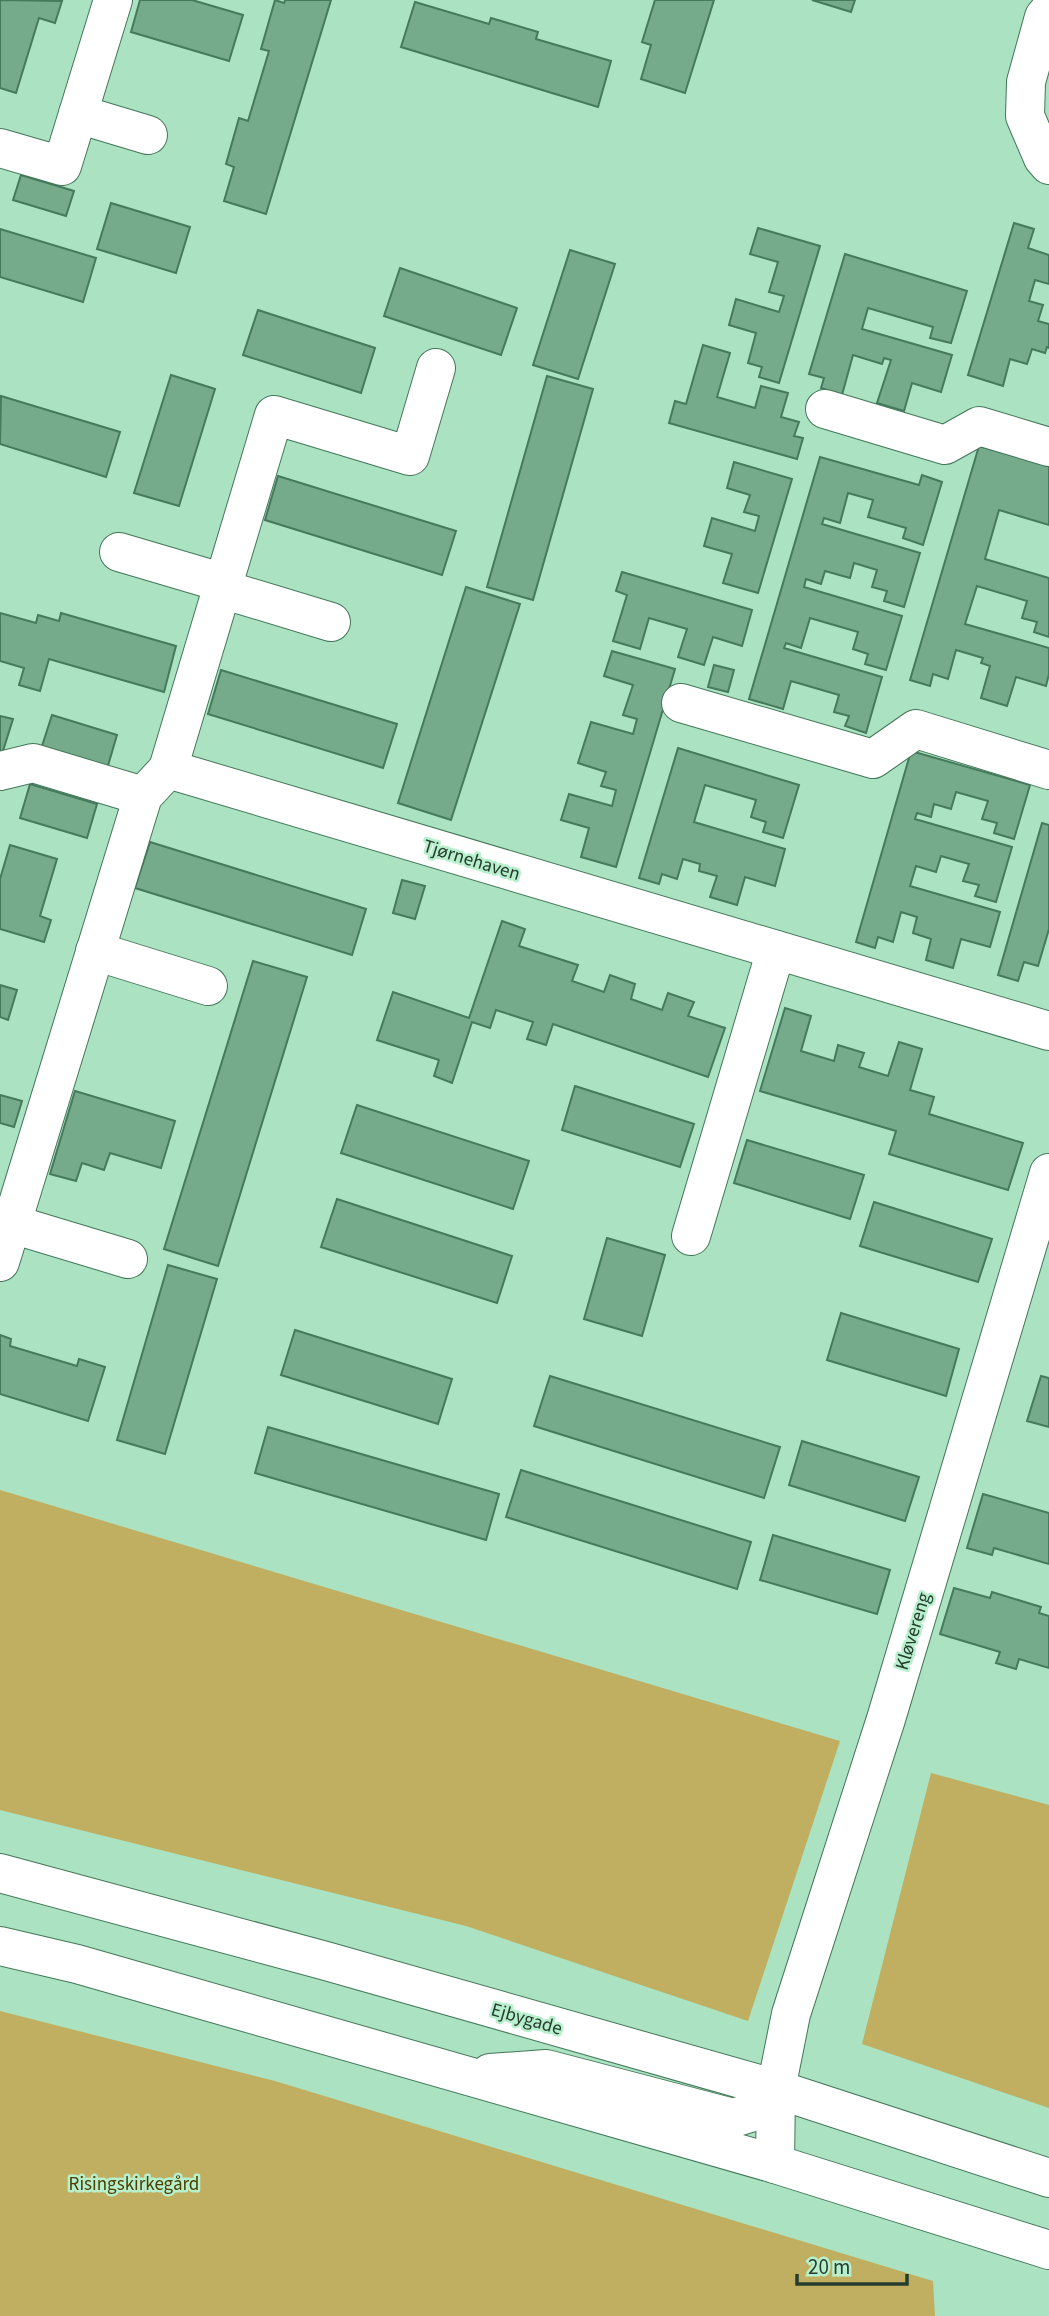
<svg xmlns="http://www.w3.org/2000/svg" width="1049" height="2316" viewBox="0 0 1049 2316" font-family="'Source Sans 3',sans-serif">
	<rect width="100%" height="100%" fill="#abe2c1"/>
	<g fill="#c0af60">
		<polygon points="0,1490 840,1741 748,2021 466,1926 0,1810"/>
		<polygon points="931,1773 1049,1805 1049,2108 862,2044"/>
		<polygon points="0,2011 275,2081 933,2281 935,2316 0,2316"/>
	</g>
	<g fill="#75aa8a" stroke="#467a5c" stroke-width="2">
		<polygon points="0,0 62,1 55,23 39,18 16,93 0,88"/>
		<polygon points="140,0 192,0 243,15 229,61 131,32"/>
		<polygon points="275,0 284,3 285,0 331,0 266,214 224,201 234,167 226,164 239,118 248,121 269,51 261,49"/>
		<polygon points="655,0 714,0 685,93 641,79 651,45 642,42"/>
		<polygon points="812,0 855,0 851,12"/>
		<polygon points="415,2 489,24 491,18 538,32 536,39 611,61 598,107 401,47"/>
		<polygon points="21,175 74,191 66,216 13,200"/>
		<polygon points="111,203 190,227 176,273 97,249"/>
		<polygon points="1014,223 1034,229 1028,248 1049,255 1049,284 1035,280 1029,301 1043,305 1038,321 1049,324 1049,348 1047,347 1045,353 1032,349 1027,364 1010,359 1003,386 968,375"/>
		<polygon points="758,228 820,246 779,383 759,377 762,367 748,363 756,333 729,325 736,299 779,312 784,296 769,292 778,262 750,254"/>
		<polygon points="0,229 96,258 83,302 0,277"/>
		<polygon points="570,250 615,264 578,379 533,365"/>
		<polygon points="845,254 967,291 951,343 930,338 933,327 868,308 862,329 952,355 941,392 912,383 904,411 877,403 891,360 884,358 882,364 853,355 842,395 821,388 824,378 809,374"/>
		<polygon points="400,268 517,308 501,355 384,316"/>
		<polygon points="258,310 375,348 361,393 243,355"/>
		<polygon points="703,345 730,353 717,397 755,408 761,386 788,393 781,417 799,422 794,436 803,438 797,459 669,423 675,401 686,404"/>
		<polygon points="171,375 215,389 179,506 134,493"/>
		<polygon points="547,376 593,389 533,600 487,587"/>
		<polygon points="1,396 120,432 106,477 0,444"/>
		<polygon points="979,446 1049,466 1049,525 999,510 985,559 1049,578 1049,637 1034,632 1037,622 1022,618 1027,601 977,586 965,624 1049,648 1049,674 1046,686 1016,677 1007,706 981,698 990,666 981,663 983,658 956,650 948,679 933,674 930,686 910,680"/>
		<polygon points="820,457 919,485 922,475 942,482 923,545 903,538 906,528 868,517 873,500 848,493 840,523 824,518 822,524 920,553 904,607 884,601 887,591 872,587 877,570 854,563 850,578 825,571 821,584 806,579 804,587 902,616 886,670 865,664 868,654 853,649 858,632 810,618 801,648 786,643 784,648 882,677 866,733 845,726 849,716 834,712 839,695 791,681 783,709 749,699"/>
		<polygon points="734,462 792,479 758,593 723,583 732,554 704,546 712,518 755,531 759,516 744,512 750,495 727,488"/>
		<polygon points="278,476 456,531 442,575 265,520"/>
		<polygon points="622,572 752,610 742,646 713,637 704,665 678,657 687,629 649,618 640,649 613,641 627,595 616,591"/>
		<polygon points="466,587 520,604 451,820 398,803"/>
		<polygon points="0,613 36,623 38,615 59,621 61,613 176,646 164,692 49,659 40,691 19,685 24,668 0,661"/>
		<polygon points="612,651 675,669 616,867 581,857 589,828 561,820 569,794 612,806 616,790 601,786 606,772 578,763 591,722 633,734 637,719 623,715 633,685 604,676"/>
		<polygon points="714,665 734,670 728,692 708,687"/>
		<polygon points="221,670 397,724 383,768 208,714"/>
		<polygon points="52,715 117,735 107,769 41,749"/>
		<polygon points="0,716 13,719 2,754 0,753"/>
		<polygon points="678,748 799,785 783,838 763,832 766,822 751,817 756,800 705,785 694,822 785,849 775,886 745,877 737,905 710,897 717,876 699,871 700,864 683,859 677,879 662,874 659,884 639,878"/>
		<polygon points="911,751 1030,785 1014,839 994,833 997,823 982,819 988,801 956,792 951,809 934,804 931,817 917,813 915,819 1012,847 996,902 975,896 979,885 963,881 969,864 941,856 936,872 916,866 910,886 1000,912 990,947 961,939 953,968 926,960 931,939 913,933 917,917 901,912 893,942 878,937 875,948 856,942"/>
		<polygon points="30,784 97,804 87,838 20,818"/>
		<polygon points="1042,823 1049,825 1049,929 1038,966 1024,962 1018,981 998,975"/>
		<polygon points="150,842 366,909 352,955 135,888"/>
		<polygon points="10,845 57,859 40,916 51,920 44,942 0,929 0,879"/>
		<polygon points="402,880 425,886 415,919 393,913"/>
		<polygon points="502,921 525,929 519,946 578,965 572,981 604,992 610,975 635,984 631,999 662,1010 668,993 694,1002 688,1016 725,1028 708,1077 553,1024 546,1045 527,1039 533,1022 496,1010 490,1028 472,1022 452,1083 434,1076 439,1060 377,1040 393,992 469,1018"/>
		<polygon points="253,961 307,977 218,1266 164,1249"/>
		<polygon points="0,985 17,990 8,1020 0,1017"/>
		<polygon points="785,1008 811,1016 801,1051 834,1061 838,1045 864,1053 859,1067 888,1076 899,1042 922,1049 910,1090 934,1097 929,1114 1023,1143 1008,1190 889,1154 896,1131 760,1091"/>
		<polygon points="575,1086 694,1124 680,1167 562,1130"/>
		<polygon points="75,1091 175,1121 161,1168 110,1153 104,1170 82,1163 76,1181 50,1174"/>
		<polygon points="0,1095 22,1101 14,1127 0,1123"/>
		<polygon points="357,1105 529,1161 513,1209 341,1153"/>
		<polygon points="747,1140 864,1175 850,1219 734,1183"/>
		<polygon points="337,1199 512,1256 497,1303 321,1247"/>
		<polygon points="874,1202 992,1239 978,1282 860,1246"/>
		<polygon points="607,1238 665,1255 642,1336 584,1319"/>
		<polygon points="168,1265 217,1279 165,1454 117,1440"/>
		<polygon points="841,1313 959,1349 946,1396 827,1360"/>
		<polygon points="295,1330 452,1379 438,1424 281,1375"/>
		<polygon points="0,1335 11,1339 10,1346 77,1366 79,1359 105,1367 88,1421 0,1394"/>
		<polygon points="550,1376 780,1447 764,1498 534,1426"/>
		<polygon points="1041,1376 1049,1378 1049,1427 1027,1421"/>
		<polygon points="268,1427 499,1494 486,1540 255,1473"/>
		<polygon points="802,1441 919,1477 905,1521 789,1485"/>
		<polygon points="521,1470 751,1542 737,1589 506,1517"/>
		<polygon points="983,1494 1049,1513 1049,1564 994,1548 992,1555 967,1548"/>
		<polygon points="773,1535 890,1570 877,1614 760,1580"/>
		<polygon points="954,1588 990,1598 992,1592 1041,1607 1039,1613 1049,1616 1049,1668 1019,1659 1016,1669 996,1663 1000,1652 940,1634"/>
	</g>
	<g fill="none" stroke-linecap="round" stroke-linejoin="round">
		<defs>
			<g id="minor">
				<polyline points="1049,11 1044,17 1026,82 1025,116 1043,158 1049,165"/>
				<polyline points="78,114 148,135"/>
				<polyline points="0,148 62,166 113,0"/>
				<polyline points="436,368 410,456 274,415 168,769 1049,1031"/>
				<polyline points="825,409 945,445 979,426 1049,447"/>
				<polyline points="119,552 224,583"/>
				<polyline points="222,589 331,622"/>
				<polyline points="681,703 873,759 916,729 1049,770"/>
				<polyline points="0,771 33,763 143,796"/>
				<polyline points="95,951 208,986"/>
				<polyline points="12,1224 128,1259"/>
				<polyline points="691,1236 776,950"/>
				<polyline points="0,1262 143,796 168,769"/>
				<polyline points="776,2089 791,2014 886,1719 1049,1173"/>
			</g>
			<g id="major">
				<polyline points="0,1873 326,1961 776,2089 1049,2178"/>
				<polyline points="0,1946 77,1964 775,2164 1049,2250"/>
				<polyline points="490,2073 546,2069 733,2118 753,2112 776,2089"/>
				<polyline points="775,2164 776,2089"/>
			</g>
		</defs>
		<use href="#minor" stroke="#437759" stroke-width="40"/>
		<use href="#major" stroke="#437759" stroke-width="40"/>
		<use href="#minor" stroke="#fff" stroke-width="38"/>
		<use href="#major" stroke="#fff" stroke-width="38"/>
	</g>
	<g text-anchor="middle" stroke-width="5" stroke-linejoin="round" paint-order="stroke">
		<g font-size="19" fill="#253c2e" stroke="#b8efcd">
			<text transform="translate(472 859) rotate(17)" y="7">Tjørnehaven</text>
			<text transform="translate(912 1631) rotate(-73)" y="7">Kløvereng</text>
			<text transform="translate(527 2018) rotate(16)" y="7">Ejbygade</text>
		</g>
		<g font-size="19" fill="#4b4002" stroke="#b8efcd">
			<text x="134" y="2190">Risingskirkegård</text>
		</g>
	</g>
	<path d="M797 2274v10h110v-10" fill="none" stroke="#253c2e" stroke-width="3.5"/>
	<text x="808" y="2274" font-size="21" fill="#253c2e" stroke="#b8efcd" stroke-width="5" paint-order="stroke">20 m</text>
</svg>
